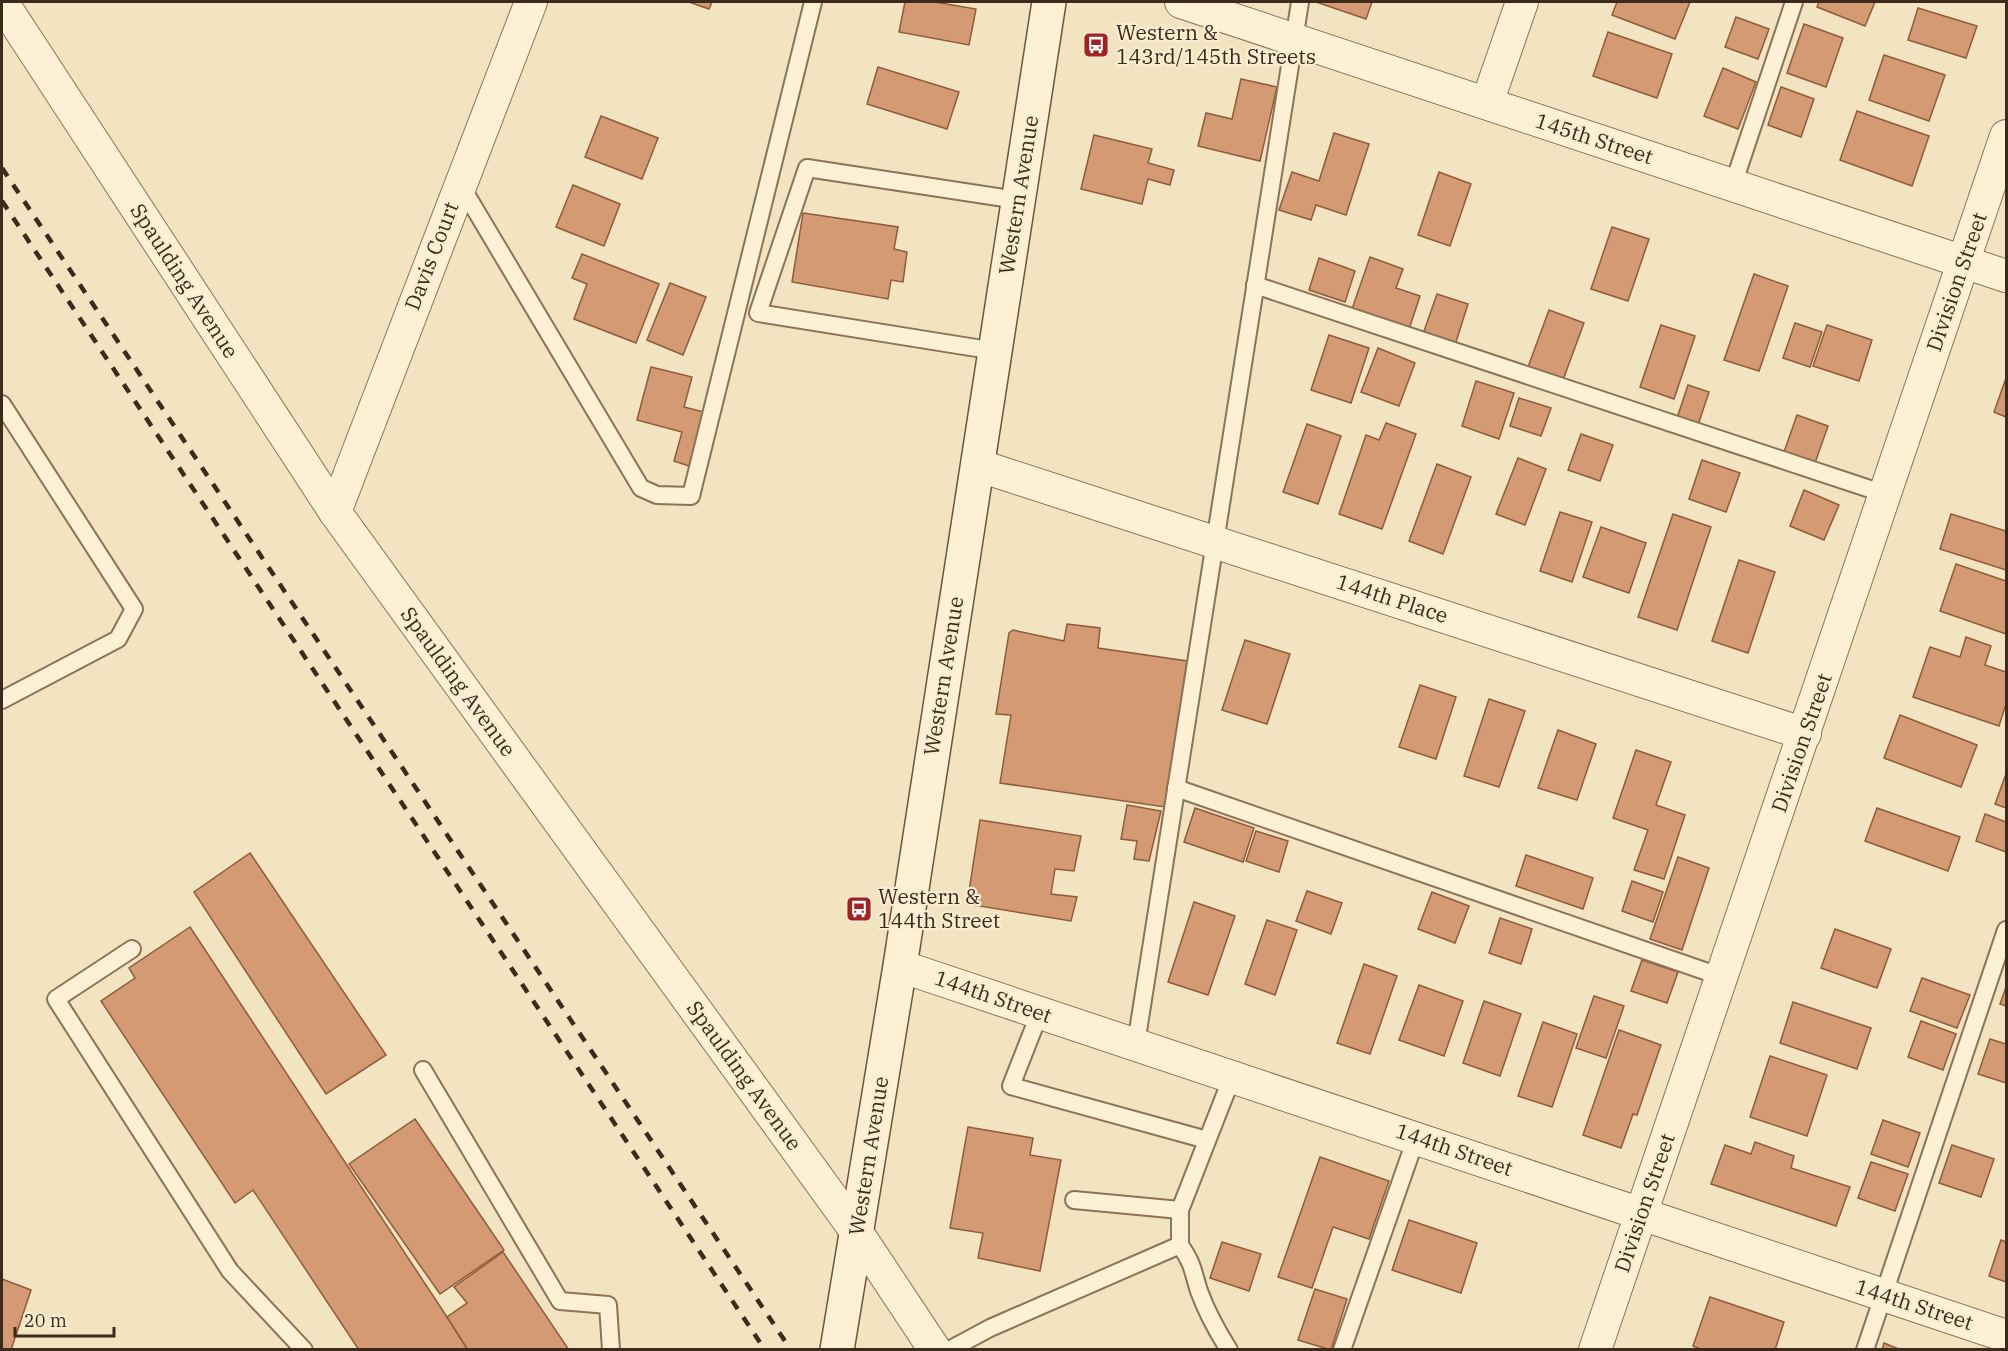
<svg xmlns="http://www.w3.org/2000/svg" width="2008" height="1351" viewBox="0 0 2008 1351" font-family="'IBM Plex Serif',serif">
	<rect width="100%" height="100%" fill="#f2e3c1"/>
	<g fill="#d49a73" stroke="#8f5b3a" stroke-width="1.5">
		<polygon points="689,2 712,2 709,9"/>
		<polygon points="905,2 935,2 976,9 969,45 899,32"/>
		<polygon points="1316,2 1372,2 1366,19"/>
		<polygon points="1617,2 1690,2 1675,39 1612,15"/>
		<polygon points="1819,2 1875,2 1865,26 1817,7"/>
		<polygon points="1918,8 1977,26 1966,58 1908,40"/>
		<polygon points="1736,17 1769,29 1758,59 1725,47"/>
		<polygon points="1804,24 1843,38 1826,87 1787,73"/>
		<polygon points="1608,32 1672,54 1657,98 1593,76"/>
		<polygon points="1884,55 1945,75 1929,121 1869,100"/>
		<polygon points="878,67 959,92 947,129 867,104"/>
		<polygon points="1723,68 1756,82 1738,129 1704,116"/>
		<polygon points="1241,79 1277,87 1260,161 1198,146 1206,113 1232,119"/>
		<polygon points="1781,87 1814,99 1801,137 1768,125"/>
		<polygon points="1857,111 1929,136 1912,186 1840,160"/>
		<polygon points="601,116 658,138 642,179 585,157"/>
		<polygon points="1334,133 1369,144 1346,215 1316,205 1311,220 1279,210 1292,172 1319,181"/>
		<polygon points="1094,135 1152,149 1148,163 1174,170 1170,185 1148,179 1142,204 1081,189"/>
		<polygon points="1439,172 1471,184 1450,246 1418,235"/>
		<polygon points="573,185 620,204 604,246 556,227"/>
		<polygon points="803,213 898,227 894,249 907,252 903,282 891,280 888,299 792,282"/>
		<polygon points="1612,227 1649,239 1628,301 1591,289"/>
		<polygon points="582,254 659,284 636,343 574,319 587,284 572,278"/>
		<polygon points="1370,257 1403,269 1396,288 1420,296 1409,329 1352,309"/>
		<polygon points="1319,258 1355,271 1345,302 1309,290"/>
		<polygon points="1754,274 1788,286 1759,371 1724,360"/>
		<polygon points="670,283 706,297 683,355 647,340"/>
		<polygon points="1437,294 1468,304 1455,345 1423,334"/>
		<polygon points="1549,310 1584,323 1563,380 1528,367"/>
		<polygon points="1795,323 1822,332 1810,367 1783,358"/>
		<polygon points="1661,325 1695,336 1674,399 1640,387"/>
		<polygon points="1827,325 1872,340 1859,381 1813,366"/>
		<polygon points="1329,335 1369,348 1351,403 1311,390"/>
		<polygon points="1378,348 1415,363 1399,406 1361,392"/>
		<polygon points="651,367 692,377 684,407 704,412 689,466 674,461 682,432 637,420"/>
		<polygon points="2006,378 2006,417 1994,412"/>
		<polygon points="1476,381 1514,393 1499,439 1462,426"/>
		<polygon points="1688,385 1709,392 1698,425 1677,418"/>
		<polygon points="1519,398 1551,408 1541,436 1510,426"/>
		<polygon points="1797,415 1828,426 1815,463 1784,452"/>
		<polygon points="1386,423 1416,434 1382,529 1339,514 1366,435 1379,440"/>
		<polygon points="1307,424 1341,436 1318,504 1283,492"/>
		<polygon points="1581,434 1613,445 1600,481 1568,470"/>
		<polygon points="1518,458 1546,469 1525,525 1496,514"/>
		<polygon points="1702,460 1740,473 1726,512 1689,499"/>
		<polygon points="1437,464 1471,477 1443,554 1409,541"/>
		<polygon points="1804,490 1839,505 1824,540 1790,526"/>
		<polygon points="1560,512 1592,522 1572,582 1540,571"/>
		<polygon points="1673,514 1711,527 1677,630 1638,617"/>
		<polygon points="1951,514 2006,531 2006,570 1940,549"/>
		<polygon points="1601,527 1646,543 1629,593 1583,577"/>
		<polygon points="1739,560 1775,572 1748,653 1712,641"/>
		<polygon points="1956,564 2006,581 2006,634 1940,611"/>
		<polygon points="1067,624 1100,628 1098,648 1187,661 1165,807 1000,783 1011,715 996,714 1009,633 1013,630 1064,641"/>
		<polygon points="1966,637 1991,646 1985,665 2006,672 2006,704 1999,726 1913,697 1930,647 1960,657"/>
		<polygon points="1245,640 1290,654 1267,724 1222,710"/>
		<polygon points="1420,685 1456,697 1436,759 1399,747"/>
		<polygon points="1489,699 1525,711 1499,787 1464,776"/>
		<polygon points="1900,715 1977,745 1961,787 1884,758"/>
		<polygon points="1558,730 1596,744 1577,800 1538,788"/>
		<polygon points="1636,750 1671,762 1656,805 1685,815 1664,879 1634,870 1648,830 1613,818"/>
		<polygon points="2006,774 2006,808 1995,804"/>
		<polygon points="1127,805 1161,811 1149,861 1134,859 1137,841 1121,839"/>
		<polygon points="1195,808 1254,828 1243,862 1184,842"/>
		<polygon points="1877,808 1960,837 1948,871 1865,841"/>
		<polygon points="1985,814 2006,822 2006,852 1976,841"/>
		<polygon points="980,820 1081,836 1074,871 1055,869 1051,894 1077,897 1071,921 967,904"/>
		<polygon points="1256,831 1288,841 1279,872 1246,861"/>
		<polygon points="250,853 386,1055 326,1094 194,892"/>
		<polygon points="1526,855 1593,878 1583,909 1516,886"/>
		<polygon points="1678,857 1709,868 1682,950 1650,939"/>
		<polygon points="1632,881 1663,892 1653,922 1622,911"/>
		<polygon points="1307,891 1342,903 1331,934 1296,921"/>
		<polygon points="1432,892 1469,906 1455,943 1418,929"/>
		<polygon points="1194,902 1235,916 1208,995 1168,982"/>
		<polygon points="1500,918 1532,929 1521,964 1489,953"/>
		<polygon points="1267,920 1297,930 1275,995 1245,984"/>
		<polygon points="190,927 447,1317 468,1350 359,1350 253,1190 235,1203 101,1001 135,978 129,968"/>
		<polygon points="1835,929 1891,949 1877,988 1821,968"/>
		<polygon points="1642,960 1678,972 1667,1003 1631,991"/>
		<polygon points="1364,964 1397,976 1370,1054 1337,1043"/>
		<polygon points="1922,978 1970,995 1957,1028 1910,1011"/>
		<polygon points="1419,985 1463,1001 1444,1056 1399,1040"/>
		<polygon points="2006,987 2006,1006 2000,1004"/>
		<polygon points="1594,996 1624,1006 1606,1058 1576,1048"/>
		<polygon points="1484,1001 1521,1014 1500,1076 1463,1063"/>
		<polygon points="1793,1002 1871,1028 1857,1069 1780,1043"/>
		<polygon points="1921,1021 1956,1034 1943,1070 1908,1057"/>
		<polygon points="1543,1022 1577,1034 1552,1107 1518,1096"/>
		<polygon points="1619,1030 1661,1045 1637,1115 1633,1114 1621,1148 1583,1135"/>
		<polygon points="1990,1039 2006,1044 2006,1083 1978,1074"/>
		<polygon points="1770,1056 1827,1075 1807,1136 1750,1117"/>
		<polygon points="415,1119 504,1250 440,1294 349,1164"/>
		<polygon points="1883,1120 1920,1133 1908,1167 1871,1154"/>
		<polygon points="968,1127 1033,1138 1030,1155 1061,1160 1040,1271 978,1258 983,1233 950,1228"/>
		<polygon points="1755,1142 1794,1156 1791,1168 1850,1187 1836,1226 1711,1184 1725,1145 1751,1154"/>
		<polygon points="1952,1145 1994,1159 1981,1197 1939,1183"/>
		<polygon points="1320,1157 1389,1181 1369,1239 1333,1227 1312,1288 1278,1277"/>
		<polygon points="1871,1162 1908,1174 1895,1211 1858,1198"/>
		<polygon points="1409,1220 1477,1243 1461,1293 1392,1270"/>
		<polygon points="2001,1240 2006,1242 2006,1282 1989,1276"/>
		<polygon points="1222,1242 1261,1254 1249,1291 1210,1278"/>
		<polygon points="503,1252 569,1350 468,1350 447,1317 467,1303 454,1287"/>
		<polygon points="2,1279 31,1290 11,1350 2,1350"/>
		<polygon points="1315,1289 1347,1299 1331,1350 1298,1340"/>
		<polygon points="1710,1297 1784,1322 1775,1350 1703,1350 1693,1346"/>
		<polygon points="1884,1343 1901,1350 1882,1350"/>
	</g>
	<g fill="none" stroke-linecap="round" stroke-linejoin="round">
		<defs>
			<g id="lane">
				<polyline points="460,184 641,488 657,495 691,496 813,2"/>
				<polyline points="1733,185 1794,2"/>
				<polyline points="1255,285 1885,494"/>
				<polyline points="995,351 758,313 807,168 1018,200"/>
				<polyline points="2,404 134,609 118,639 2,700"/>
				<polyline points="1176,788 1722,977"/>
				<polyline points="132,949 56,999 230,1271 304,1350"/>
				<polyline points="1040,1012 1011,1086 1207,1140"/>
				<polyline points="1136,1044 1300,2"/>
				<polyline points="423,1070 560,1301 608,1305 611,1350"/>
				<polyline points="1074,1200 1180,1210"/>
				<path d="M1180,1245C1194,1266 1192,1269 1199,1291C1207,1313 1217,1331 1229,1350"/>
				<polyline points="949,1350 990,1328 1180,1245 1180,1210 1232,1077"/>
				<polyline points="1342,1350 1416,1138"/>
				<polyline points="1865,1350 2006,930"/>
			</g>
			<g id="street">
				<polyline points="2,2 335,512 856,1231 935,1350"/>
				<polyline points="1181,2 2006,276"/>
				<polyline points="1487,103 1522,2"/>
				<polyline points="977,465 1805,734"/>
				<polyline points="335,512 531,2"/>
				<polyline points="900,966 2006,1336"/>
				<polyline points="1595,1350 2006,136"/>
			</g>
			<polyline id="secondary" points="837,1350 900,966 1049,2"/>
		</defs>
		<use href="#lane" stroke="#8d7357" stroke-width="20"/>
		<use href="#street" stroke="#8d7357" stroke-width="34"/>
		<use href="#secondary" stroke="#6f543a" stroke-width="36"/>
		<use href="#lane" stroke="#fcf0d5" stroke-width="16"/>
		<use href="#street" stroke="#fcf0d5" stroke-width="32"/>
		<use href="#secondary" stroke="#fcf0d5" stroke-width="33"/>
		<g stroke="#3c2b1c" stroke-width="4.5" stroke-dasharray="10 10" stroke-linecap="butt">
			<polyline points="2,168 791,1350"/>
			<polyline points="2,201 765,1350"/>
		</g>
	</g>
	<defs>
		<symbol id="bus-square" viewBox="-11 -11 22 22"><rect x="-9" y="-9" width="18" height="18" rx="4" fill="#a22123" stroke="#f9edd1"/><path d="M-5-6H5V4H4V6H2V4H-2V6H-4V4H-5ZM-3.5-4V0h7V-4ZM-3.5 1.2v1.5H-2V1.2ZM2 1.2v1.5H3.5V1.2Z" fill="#fff"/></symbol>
	</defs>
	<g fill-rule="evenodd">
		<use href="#bus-square" x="1081" y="30" width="30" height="30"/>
		<use href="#bus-square" x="844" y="894" width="30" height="30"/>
	</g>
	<g text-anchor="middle" stroke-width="4.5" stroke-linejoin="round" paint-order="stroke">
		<g font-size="21" fill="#3c2b1c" stroke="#f9edd1" text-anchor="start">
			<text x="1116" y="40">Western &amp;<tspan x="1116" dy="24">143rd/145th Streets</tspan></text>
			<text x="878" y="904">Western &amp;<tspan x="878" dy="24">144th Street</tspan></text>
		</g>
		<g font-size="21" fill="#3c2b1c" stroke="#f9edd1">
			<text transform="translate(1594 139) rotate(18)" y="7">145th Street</text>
			<text transform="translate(1019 195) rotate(-81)" y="7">Western Avenue</text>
			<text transform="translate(432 256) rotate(-69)" y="7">Davis Court</text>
			<text transform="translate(184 281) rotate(57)" y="7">Spaulding Avenue</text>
			<text transform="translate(1957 282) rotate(-71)" y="7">Division Street</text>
			<text transform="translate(1392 599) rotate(18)" y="7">144th Place</text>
			<text transform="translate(944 676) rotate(-81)" y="7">Western Avenue</text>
			<text transform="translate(458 682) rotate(54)" y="7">Spaulding Avenue</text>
			<text transform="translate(1802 743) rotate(-71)" y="7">Division Street</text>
			<text transform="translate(993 997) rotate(19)" y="7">144th Street</text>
			<text transform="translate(744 1076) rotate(54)" y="7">Spaulding Avenue</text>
			<text transform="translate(1454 1150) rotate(19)" y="7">144th Street</text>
			<text transform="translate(869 1156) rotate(-81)" y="7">Western Avenue</text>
			<text transform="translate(1645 1203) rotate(-71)" y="7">Division Street</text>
			<text transform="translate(1914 1305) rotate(18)" y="7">144th Street</text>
		</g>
	</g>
	<rect width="2008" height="1351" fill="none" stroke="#3c2b1c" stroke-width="6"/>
	<path d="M15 1327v9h99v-9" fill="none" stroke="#3c2b1c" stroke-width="3"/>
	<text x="24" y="1327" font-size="18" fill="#3c2b1c" stroke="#f9edd1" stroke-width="4.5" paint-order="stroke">20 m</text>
</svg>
